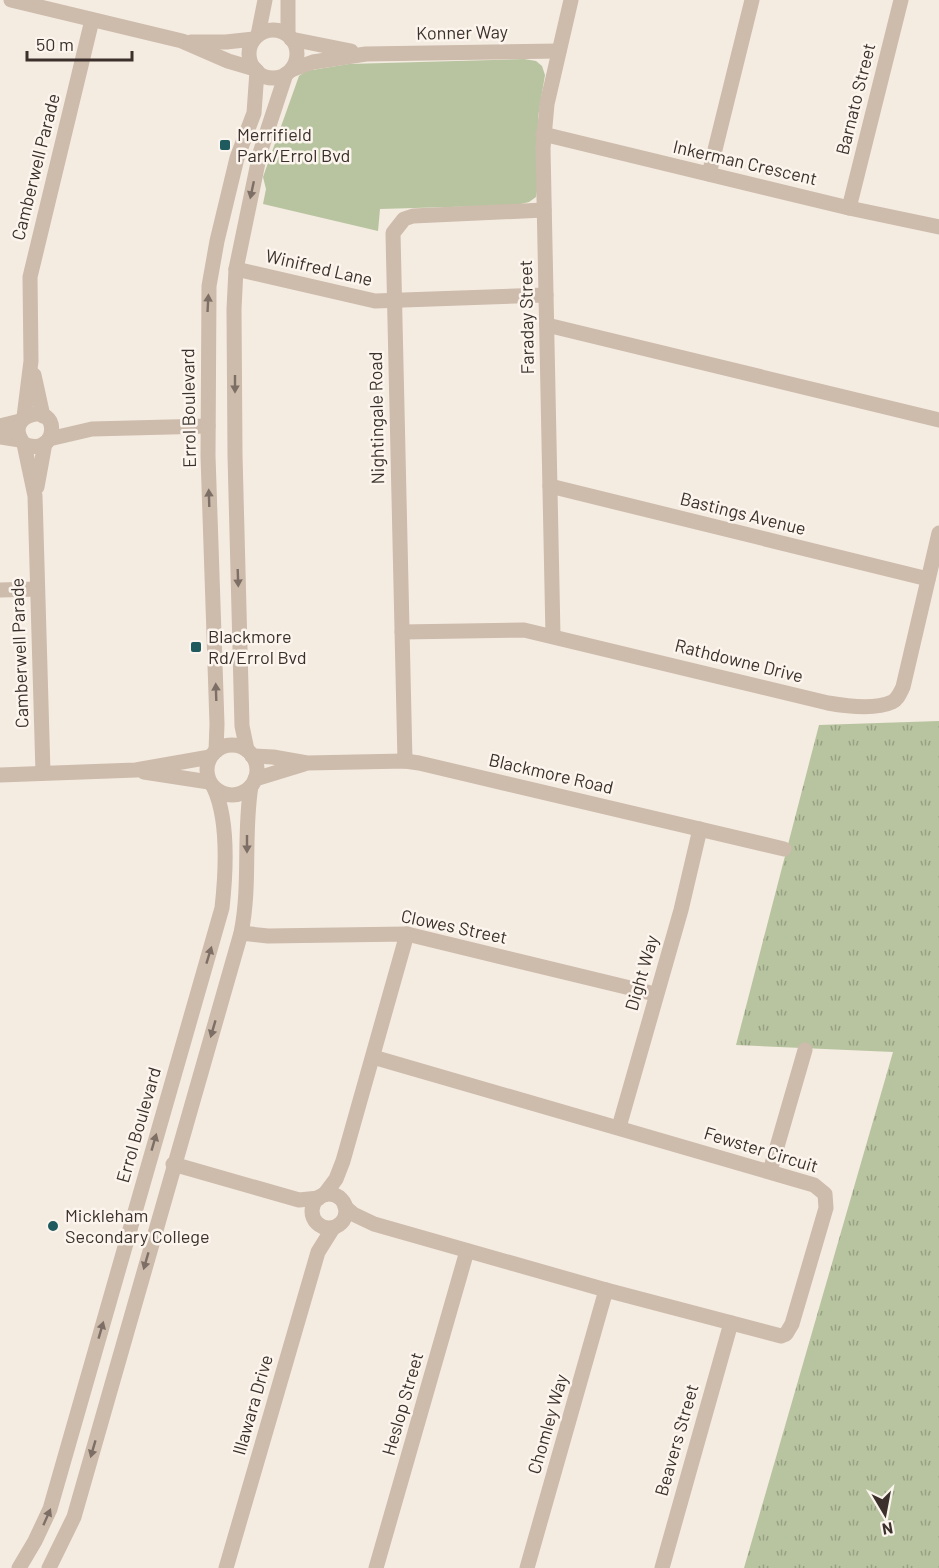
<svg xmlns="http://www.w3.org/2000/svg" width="939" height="1568" viewBox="0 0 939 1568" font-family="Barlow,sans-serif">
	<defs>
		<pattern id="grass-tufts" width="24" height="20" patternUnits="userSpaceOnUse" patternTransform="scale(1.5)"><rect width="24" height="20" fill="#b8c4a0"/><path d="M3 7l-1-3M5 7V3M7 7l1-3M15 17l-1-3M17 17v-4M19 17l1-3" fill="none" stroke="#97a083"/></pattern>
	</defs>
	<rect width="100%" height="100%" fill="#f4ebe1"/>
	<polygon fill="url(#grass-tufts)" points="939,721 939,1568 744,1568 893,1052 736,1045 819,725"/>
	<polygon fill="#b8c4a0" points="524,59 536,61 542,66 545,75 538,117 538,185 536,197 529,202 517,205 380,209 378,231 263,204 266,189 263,177 299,76 306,71 349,64"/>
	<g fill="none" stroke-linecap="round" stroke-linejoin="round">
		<g stroke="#cdbbac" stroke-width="15">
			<polyline points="11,0 182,41 228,61 255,69"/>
			<circle cx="273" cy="54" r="24"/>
			<polyline points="288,34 288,0"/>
			<polyline points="258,35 265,0"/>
			<polyline points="291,39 351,51"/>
			<polyline points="191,42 226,42 254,39"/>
			<polyline points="291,70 313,62 366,54 559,51"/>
			<polyline points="543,134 849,208 939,227"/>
			<polyline points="709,174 752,0"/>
			<polyline points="849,208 901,0"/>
			<polyline points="236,269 375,301 546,295"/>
			<polyline points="547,325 939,420"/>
			<polyline points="34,375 43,416"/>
			<polyline points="24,417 31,361 30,277 92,20"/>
			<polyline points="0,426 20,421"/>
			<polyline points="0,437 20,440"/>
			<polyline points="49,439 92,429 208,426"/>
			<path d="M24,444C34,449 48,447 51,434C58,400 0,414 24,444L35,496L43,773"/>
			<polyline points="550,486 928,579"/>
			<polyline points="37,487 45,443"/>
			<polyline points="0,590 37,589"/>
			<path d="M402,632L524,630L828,703C845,706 875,710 892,702C898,699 900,693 903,687L939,533"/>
			<polyline points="553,636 543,148 547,104 571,0"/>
			<circle cx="232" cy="770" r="25"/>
			<polyline points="247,750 242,726 235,455 234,309 236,269 260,153 286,74"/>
			<polyline points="216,751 217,724 208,456 209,286 217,241 237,158 254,113 257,71"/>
			<polyline points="252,756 273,757 307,763 405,761 419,763 784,849"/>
			<polyline points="405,761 393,233 404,219 413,216 544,210"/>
			<polyline points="144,772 209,782"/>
			<polyline points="0,775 136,770 210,757"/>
			<polyline points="255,779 304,764"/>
			<polyline points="241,933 268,936 407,934 655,994"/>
			<polyline points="619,1127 681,910 700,829"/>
			<polyline points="173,1164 299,1200 319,1198"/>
			<polyline points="770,1171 805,1050"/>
			<circle cx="329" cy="1211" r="17"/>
			<polyline points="324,1195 336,1179 343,1161 407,934"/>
			<polyline points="345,1207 353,1214 374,1224 606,1290 781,1336 786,1334 792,1324 826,1208 825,1194 814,1185 373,1057"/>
			<path d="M19,1568L35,1541L50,1509L222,908C226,872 229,821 214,788"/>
			<path d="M49,1568L74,1517L241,933C251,884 243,835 251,786"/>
			<polyline points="226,1568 318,1252 333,1228"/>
			<polyline points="376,1568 467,1251"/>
			<polyline points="527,1568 606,1290"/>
			<polyline points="662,1568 731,1323"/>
		</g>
	</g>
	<defs><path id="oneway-solid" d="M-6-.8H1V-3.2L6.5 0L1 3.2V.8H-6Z" transform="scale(1.5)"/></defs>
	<g fill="#7d6f65">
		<use href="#oneway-solid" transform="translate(252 190) rotate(102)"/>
		<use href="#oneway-solid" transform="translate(208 303) rotate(-87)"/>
		<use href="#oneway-solid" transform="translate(235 384) rotate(90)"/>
		<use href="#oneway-solid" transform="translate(209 498) rotate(-92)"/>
		<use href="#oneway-solid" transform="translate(238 578) rotate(88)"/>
		<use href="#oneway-solid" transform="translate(216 692) rotate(-92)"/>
		<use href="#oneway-solid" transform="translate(247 844) rotate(90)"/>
		<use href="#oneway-solid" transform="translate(209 955) rotate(-73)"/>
		<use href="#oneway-solid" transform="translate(213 1029) rotate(106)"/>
		<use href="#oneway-solid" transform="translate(154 1142) rotate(-74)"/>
		<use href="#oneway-solid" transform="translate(146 1261) rotate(106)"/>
		<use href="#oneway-solid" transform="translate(101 1330) rotate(-74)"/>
		<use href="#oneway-solid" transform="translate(93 1449) rotate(106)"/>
		<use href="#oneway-solid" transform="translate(47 1517) rotate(-66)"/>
	</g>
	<g fill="#1f5a5e" stroke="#fbf5ee" stroke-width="2">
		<rect x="219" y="139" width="12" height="12" rx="3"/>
		<rect x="190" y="641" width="12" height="12" rx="3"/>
		<circle cx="53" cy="1226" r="6"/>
	</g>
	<g text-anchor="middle" stroke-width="5" stroke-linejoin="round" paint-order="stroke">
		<g font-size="18" fill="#3b302b" stroke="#fbf5ee">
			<text transform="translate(462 33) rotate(-1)" y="6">Konner Way</text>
			<text transform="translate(856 99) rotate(-76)" y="6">Barnato Street</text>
			<text transform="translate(745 163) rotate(13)" y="6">Inkerman Crescent</text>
			<text transform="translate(36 167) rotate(-76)" y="6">Camberwell Parade</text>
			<text transform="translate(319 268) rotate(13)" y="6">Winifred Lane</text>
			<text transform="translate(527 317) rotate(-91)" y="6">Faraday Street</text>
			<text transform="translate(189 408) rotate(-91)" y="6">Errol Boulevard</text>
			<text transform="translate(377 418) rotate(-91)" y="6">Nightingale Road</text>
			<text transform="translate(743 514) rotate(14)" y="6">Bastings Avenue</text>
			<text transform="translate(20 653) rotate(-92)" y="6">Camberwell Parade</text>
			<text transform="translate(739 661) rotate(14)" y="6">Rathdowne Drive</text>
			<text transform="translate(551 774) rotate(13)" y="6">Blackmore Road</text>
			<text transform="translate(454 927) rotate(12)" y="6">Clowes Street</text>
			<text transform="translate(642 973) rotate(-74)" y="6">Dight Way</text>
			<text transform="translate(139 1125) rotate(-74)" y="6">Errol Boulevard</text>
			<text transform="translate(761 1150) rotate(17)" y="6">Fewster Circuit</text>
			<text transform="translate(403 1404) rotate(-74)" y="6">Heslop Street</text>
			<text transform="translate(253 1405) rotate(-74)" y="6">Illawara Drive</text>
			<text transform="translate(548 1424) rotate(-74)" y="6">Chomley Way</text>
			<text transform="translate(677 1440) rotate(-74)" y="6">Beavers Street</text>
		</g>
		<g font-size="18" fill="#3b302b" stroke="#fbf5ee" text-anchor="start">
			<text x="237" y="141">Merrifield<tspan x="237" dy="21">Park/Errol Bvd</tspan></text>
			<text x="208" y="643">Blackmore<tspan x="208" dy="21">Rd/Errol Bvd</tspan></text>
			<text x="65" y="1222">Mickleham<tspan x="65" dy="21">Secondary College</tspan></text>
		</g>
	</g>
	<g transform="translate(885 1514) rotate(170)" stroke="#fbf5ee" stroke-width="4.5" paint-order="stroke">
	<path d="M0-4.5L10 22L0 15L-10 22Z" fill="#3b302b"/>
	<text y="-9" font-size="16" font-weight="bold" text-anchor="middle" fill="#3b302b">N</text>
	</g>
	<path d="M27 51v9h105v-9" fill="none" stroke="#3b302b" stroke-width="3"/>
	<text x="36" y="51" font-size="18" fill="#3b302b" stroke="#fbf5ee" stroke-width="4.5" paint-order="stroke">50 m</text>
</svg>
